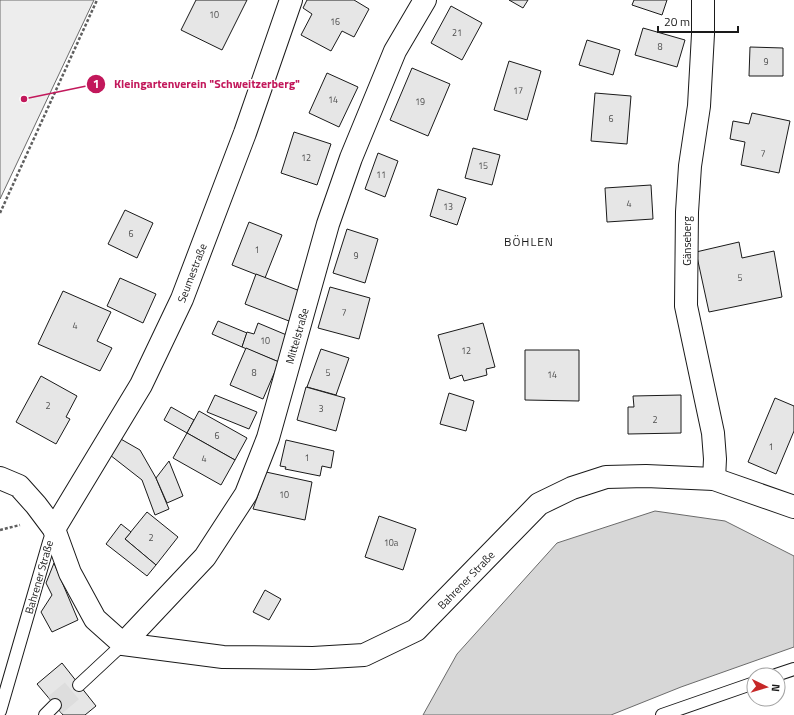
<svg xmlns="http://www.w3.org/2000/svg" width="794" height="715" viewBox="0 0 794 715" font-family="'Titillium Web',sans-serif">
	<rect width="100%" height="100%" fill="#fff"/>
	<polygon fill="#ededed" stroke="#6a6a6a" points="0,0 94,0 0,199"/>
	<polygon fill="#d7d7d7" stroke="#6a6a6a" points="655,511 725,521 794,556 794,647 681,687 611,715 423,715 457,654 557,543"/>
	<g fill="#e6e6e6" stroke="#1a1a1a">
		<polygon points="196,0 247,0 222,50 181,30"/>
		<polygon points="307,0 354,0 369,9 354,37 342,31 331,51 301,35 312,14 303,8"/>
		<polygon points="509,0 528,0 523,8"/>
		<polygon points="634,0 667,0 662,15 632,5"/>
		<polygon points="451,6 482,23 462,60 431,43"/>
		<polygon points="643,28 685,40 677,67 635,55"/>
		<polygon points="587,40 620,50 613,75 579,65"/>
		<polygon points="750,47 783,48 783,76 749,76"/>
		<polygon points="509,61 541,71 527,120 494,110"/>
		<polygon points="412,68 450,84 428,136 390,120"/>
		<polygon points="327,73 358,87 339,127 309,113"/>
		<polygon points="595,93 631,96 627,144 591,141"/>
		<polygon points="752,113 790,121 779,173 741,165 745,142 730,139 733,121 749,124"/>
		<polygon points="294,132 331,144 317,185 281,173"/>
		<polygon points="473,148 500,155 492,185 465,178"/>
		<polygon points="378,153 398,161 385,197 365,189"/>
		<polygon points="651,185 653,219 607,222 605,188"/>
		<polygon points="438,189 466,198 457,225 430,216"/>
		<polygon points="125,210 153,223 137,258 108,244"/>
		<polygon points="249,222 282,235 265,278 232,265"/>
		<polygon points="347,229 378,239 365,283 333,273"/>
		<polygon points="739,242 742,258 774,251 782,297 709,312 696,252"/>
		<polygon points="256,274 300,291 289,321 245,304"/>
		<polygon points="120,278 156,294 143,323 107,306"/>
		<polygon points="330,287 370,298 359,339 318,328"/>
		<polygon points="63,291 111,312 97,341 112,348 100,371 38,344"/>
		<polygon points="218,321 247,333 242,347 212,334"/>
		<polygon points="258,323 289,336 279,362 242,347 247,332 254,334"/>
		<polygon points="483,323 495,367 486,369 487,375 464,381 462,375 450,379 438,335"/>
		<polygon points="246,348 279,362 263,399 230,385"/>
		<polygon points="321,349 349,358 336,395 307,387"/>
		<polygon points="525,350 579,350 579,401 525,400"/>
		<polygon points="41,376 77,396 66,417 70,419 56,444 16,422"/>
		<polygon points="306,387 345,398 336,431 297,420"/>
		<polygon points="449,393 474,401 466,431 440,424"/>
		<polygon points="215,395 257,412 249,429 207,412"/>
		<polygon points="681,395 681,433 628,434 628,407 634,407 633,396"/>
		<polygon points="775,398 794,406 794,431 776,474 748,462"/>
		<polygon points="171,407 194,420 187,433 164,420"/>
		<polygon points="199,411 247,438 235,460 187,433"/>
		<polygon points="187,433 235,460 221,485 173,458"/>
		<polygon points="119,438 140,450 156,478 169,509 155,515 142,480 110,455"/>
		<polygon points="286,440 334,451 331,468 322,466 320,476 285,469 286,467 280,466"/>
		<polygon points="169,461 183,496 167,503 156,478"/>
		<polygon points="266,472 312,482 305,520 253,509"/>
		<polygon points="147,512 178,537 156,565 125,539"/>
		<polygon points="379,516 416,529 403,570 365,557"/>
		<polygon points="121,524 131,532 125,539 156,565 147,576 106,544"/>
		<polygon points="54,563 78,620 52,632 41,612 52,595 46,583"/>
		<polygon points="265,590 281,599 269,620 253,612"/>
		<polygon points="62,663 96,706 85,715 63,715 37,684"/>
	</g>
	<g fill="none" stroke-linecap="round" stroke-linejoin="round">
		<polyline stroke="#ddd" stroke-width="22" stroke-dasharray="22 11" stroke-linecap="butt" points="55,705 79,685"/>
		<defs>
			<g id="service">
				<polyline points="776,675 794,669"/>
				<polyline points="79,685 123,644"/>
				<polyline points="0,711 49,542 53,530"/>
				<polyline points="45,715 55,705"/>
				<polyline points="662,715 754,683"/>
			</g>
			<g id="minor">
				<polyline points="703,0 703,34 699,106 690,166 687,212 686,306 713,433 715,459 714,479"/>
				<polyline points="0,478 19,486 36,505 54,529 70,573 95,619 123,644 223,657 313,658 364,655 416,630 539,504 572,488 606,477 646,476 714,479 794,507"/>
				<polyline points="54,529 141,385 182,299 245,133 291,0"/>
				<polyline points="123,644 205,557 246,494 268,438 328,224 351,158 395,51 425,0"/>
			</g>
		</defs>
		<use href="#service" stroke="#1a1a1a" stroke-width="14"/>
		<use href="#minor" stroke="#1a1a1a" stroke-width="24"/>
		<g stroke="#5f5f5f" stroke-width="2.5" stroke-dasharray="3 2" stroke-linecap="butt">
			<polyline points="0,213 97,0"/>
			<polyline points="0,530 20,525"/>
		</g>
		<use href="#service" stroke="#fff" stroke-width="12"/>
		<use href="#minor" stroke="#fff" stroke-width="22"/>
	</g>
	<g text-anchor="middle" stroke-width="3" stroke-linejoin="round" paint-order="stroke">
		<g font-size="9" fill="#4d4d4d">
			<text x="214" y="18">10</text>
			<text x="335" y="25">16</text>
			<text x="457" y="36">21</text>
			<text x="660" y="50">8</text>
			<text x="766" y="65">9</text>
			<text x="518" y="94">17</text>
			<text x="333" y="103">14</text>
			<text x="420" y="105">19</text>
			<text x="611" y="122">6</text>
			<text x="763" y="157">7</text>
			<text x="306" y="161">12</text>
			<text x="483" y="169">15</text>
			<text x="381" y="178">11</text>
			<text x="629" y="207">4</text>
			<text x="448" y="210">13</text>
			<text x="131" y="237">6</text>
			<text x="257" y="253">1</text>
			<text x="356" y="259">9</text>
			<text x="740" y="281">5</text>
			<text x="344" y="316">7</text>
			<text x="75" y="329">4</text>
			<text x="265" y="344">10</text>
			<text x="466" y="354">12</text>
			<text x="254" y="376">8</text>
			<text x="328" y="376">5</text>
			<text x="552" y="378">14</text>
			<text x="48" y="409">2</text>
			<text x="321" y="412">3</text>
			<text x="655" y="423">2</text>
			<text x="217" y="439">6</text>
			<text x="771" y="450">1</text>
			<text x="307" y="461">1</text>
			<text x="204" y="462">4</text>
			<text x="284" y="498">10</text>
			<text x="151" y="541">2</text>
			<text x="391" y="546">10a</text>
		</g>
		<g font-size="11" fill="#1a1a1a" stroke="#fff">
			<text transform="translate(687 241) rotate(-90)" y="4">Gänseberg</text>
			<text transform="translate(192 273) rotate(-69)" y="4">Seumestraße</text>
			<text transform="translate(297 336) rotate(-74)" y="4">Mittelstraße</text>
			<text transform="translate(39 577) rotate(-74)" y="4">Bahrener Straße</text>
			<text transform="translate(466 580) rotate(-46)" y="4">Bahrener Straße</text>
		</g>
		<g font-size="12" letter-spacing="1" fill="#1a1a1a" stroke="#fff">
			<text x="529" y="246">BÖHLEN</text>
		</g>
	</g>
	<path fill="none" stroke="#c2185b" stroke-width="1.5" d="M24 99L96 84"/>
	<g fill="#c2185b" stroke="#fff" stroke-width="1.5">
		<circle cx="24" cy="99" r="4"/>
		<circle cx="96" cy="84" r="10"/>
	</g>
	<g font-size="12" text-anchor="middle" font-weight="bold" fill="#fff">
		<text x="96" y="88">1</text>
	</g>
	<g font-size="12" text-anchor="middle" font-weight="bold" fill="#c2185b" stroke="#fff" stroke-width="3" stroke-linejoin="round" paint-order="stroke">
		<text x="207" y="88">Kleingartenverein "Schweitzerberg"</text>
	</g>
	<g transform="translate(766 687) rotate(95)"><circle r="19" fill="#ffffff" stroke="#a3a3a3"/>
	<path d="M0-3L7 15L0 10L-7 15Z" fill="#c62828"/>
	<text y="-6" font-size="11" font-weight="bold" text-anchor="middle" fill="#1a1a1a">N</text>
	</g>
	<path d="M658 26v6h80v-6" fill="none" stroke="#1a1a1a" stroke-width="2"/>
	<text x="664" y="26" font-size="12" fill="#1a1a1a" stroke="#ffffff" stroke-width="3" paint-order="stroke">20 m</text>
</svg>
